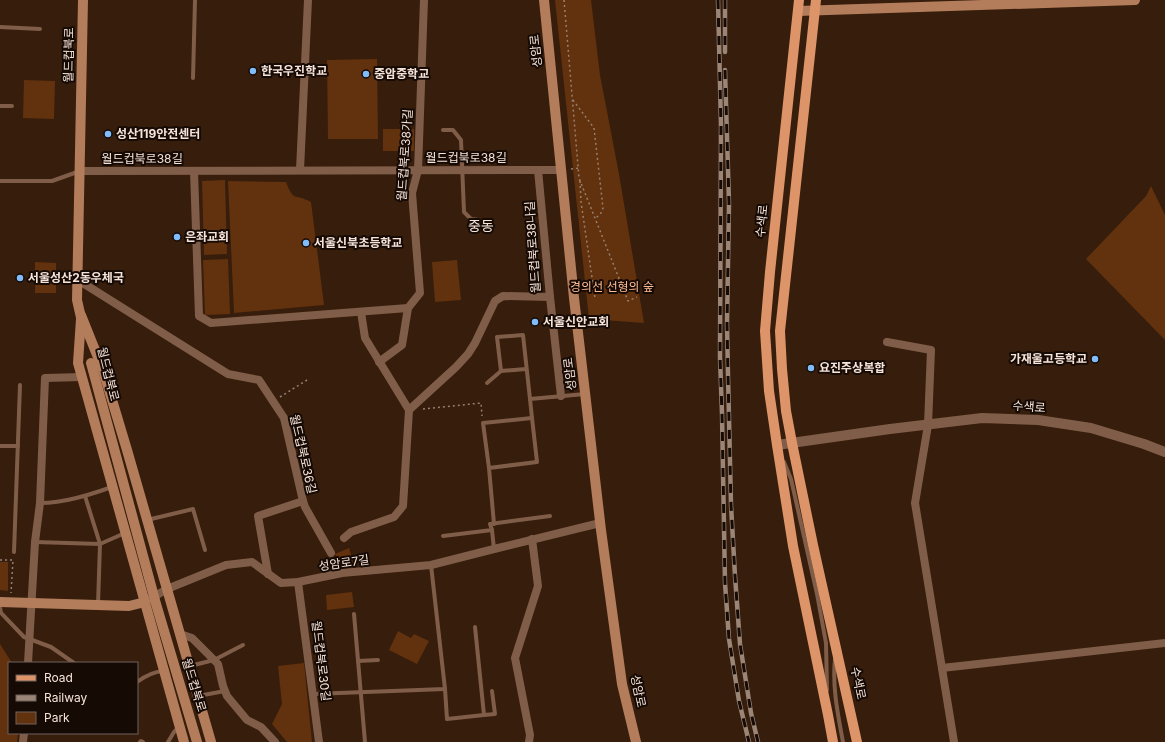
<svg xmlns="http://www.w3.org/2000/svg" width="1165" height="742" viewBox="0 0 1165 742" font-family="Inter,'Noto Sans KR',sans-serif">
	<rect width="100%" height="100%" fill="#361d0c"/>
	<g fill="#62310d">
		<polygon points="555,0 591,0 600,75 619,174 644,323 589,319"/>
		<polygon points="377,59 378,139 328,139 327,60"/>
		<polygon points="24,80 55,81 54,119 23,118"/>
		<rect x="383" y="129" width="31" height="22"/>
		<polygon points="225,180 227,254 204,255 202,181"/>
		<path d="M228,181L286,182C294,203 295,193 311,202L324,305L234,313Z"/>
		<polygon points="1151,186 1165,215 1165,340 1086,259 1146,196"/>
		<polygon points="228,259 230,314 205,315 203,260"/>
		<polygon points="457,260 461,300 435,302 432,262"/>
		<polygon points="35,262 56,263 56,293 35,293"/>
		<polygon points="349,548 355,568 343,569 335,554"/>
		<polygon points="0,562 8,562 8,591 0,590"/>
		<polygon points="352,592 354,607 327,610 326,595"/>
		<polygon points="398,631 411,638 414,634 429,641 417,664 389,650"/>
		<polygon points="0,644 12,663 9,663 9,733 18,733 17,742 0,742"/>
		<polygon points="304,663 312,742 287,742 272,724 282,704 278,666"/>
	</g>
	<g fill="none" stroke-linecap="round" stroke-linejoin="round">
		<g stroke="#968173" stroke-width="1.5" stroke-dasharray="2 3" stroke-linecap="butt">
			<polyline points="564,0 579,178 628,301 637,297"/>
			<polyline points="573,100 594,128 603,208 601,213 596,218"/>
			<polyline points="571,169 579,168"/>
			<polyline points="580,181 581,202 595,298"/>
			<polyline points="280,397 307,380"/>
			<polyline points="423,409 481,403 482,416"/>
			<polyline points="0,560 13,560 11,593"/>
		</g>
		<g stroke="#805d48" stroke-width="4">
			<polyline points="0,27 40,29"/>
			<polyline points="193,78 195,0"/>
			<polyline points="0,106 12,106"/>
			<polyline points="443,130 453,130 461,140 464,212 471,219 479,220"/>
			<polyline points="0,181 52,181 80,171"/>
			<polyline points="526,369 501,371 497,337 523,335 530,399"/>
			<polyline points="487,383 501,371"/>
			<polyline points="532,418 530,399 585,394"/>
			<polyline points="0,446 18,446"/>
			<polyline points="784,462 791,479 817,594 826,643 827,690"/>
			<polyline points="489,468 537,462 532,418 483,423 489,468 494,524"/>
			<polyline points="85,496 100,544 98,605"/>
			<path d="M40,503C64,503 89,495 112,487"/>
			<polyline points="147,520 193,509 205,550"/>
			<polyline points="492,530 494,549"/>
			<polyline points="443,536 492,530 490,524 550,516"/>
			<polyline points="35,542 100,544 125,533"/>
			<polyline points="14,552 20,385"/>
			<polyline points="0,608 1,613 24,637 51,647 74,663"/>
			<polyline points="354,614 365,742"/>
			<path d="M835,659C832,687 838,715 843,742"/>
			<polyline points="358,661 378,660"/>
			<polyline points="190,666 214,660 243,645"/>
			<path d="M137,682C145,676 152,672 163,671"/>
			<polyline points="445,689 447,719 484,715 475,627"/>
			<polyline points="313,694 445,689 431,565"/>
			<polyline points="198,696 225,691"/>
			<polyline points="484,715 495,714 492,691"/>
			<polyline points="140,742 141,741 143,742"/>
			<polyline points="168,742 174,732 178,728"/>
		</g>
		<g stroke="#805d48" stroke-width="8">
			<polyline points="300,170 308,0"/>
			<polyline points="80,171 561,170"/>
			<polyline points="194,171 199,316 211,323 408,308 420,293 412,193 418,170 424,0"/>
			<polyline points="78,280 228,374 259,380 284,418 303,501 258,516 268,574"/>
			<polyline points="550,297 561,396"/>
			<polyline points="361,312 365,338 409,410"/>
			<polyline points="887,342 931,350 928,425 915,503 954,742"/>
			<polyline points="379,362 402,345 408,308"/>
			<polyline points="303,501 305,507 331,553"/>
			<polyline points="344,538 351,532 394,517 403,506 409,410 456,367 468,354 475,343 495,301 503,296 550,297 538,170"/>
			<polyline points="298,582 319,742"/>
			<polyline points="145,602 167,589 226,565 252,562 281,583 298,582 342,573 431,565 494,549 600,523"/>
			<polyline points="180,634 192,638 218,664 223,686 227,696 247,720 261,727 275,742"/>
			<polyline points="28,663 35,542 40,503 45,378 82,377"/>
			<polyline points="942,668 1165,643"/>
			<polyline points="23,742 24,733"/>
			<polyline points="529,742 530,735 515,658 538,586 532,539"/>
		</g>
		<polyline stroke="#805d48" stroke-width="10" points="777,445 890,429 982,418 1038,420 1091,428 1144,444 1165,452"/>
		<g stroke="#b37c5a" stroke-width="10">
			<polyline points="544,0 574,298 601,530 622,684 636,742"/>
			<polyline points="798,11 1135,0"/>
			<polyline points="81,315 103,370 127,450 211,742"/>
			<polyline points="81,319 78,363 184,742"/>
			<polyline points="82,322 77,300 83,0"/>
			<polyline points="0,602 129,606 145,602"/>
		</g>
		<g stroke="#dc9468" stroke-width="10">
			<polyline points="799,0 770,272 765,331 769,391 777,445 787,508 793,546 828,715 833,742"/>
			<polyline points="816,0 780,331 782,369 786,411 792,443 813,545 857,742"/>
		</g>
		<defs>
			<g id="rail">
				<polyline points="718,0 721,126 720,357 722,414 725,583 729,639 739,701 749,742"/>
				<polyline points="725,0 725,52"/>
				<polyline points="725,70 729,203 727,324 728,375 731,505 735,576 740,644 751,713 758,742"/>
			</g>
		</defs>
		<use href="#rail" stroke="#9a8577" stroke-width="4.5"/>
		<use href="#rail" stroke="#160a05" stroke-width="3" stroke-dasharray="9" stroke-linecap="butt"/>
		<polyline stroke="#b37c5a" stroke-width="10" points="91,363 156,604 197,742"/>
	</g>
	<g fill="#80bdfa" stroke="#160a05" stroke-width="1.5">
		<circle cx="253" cy="71" r="4"/>
		<circle cx="366" cy="74" r="4"/>
		<circle cx="108" cy="134" r="4"/>
		<circle cx="177" cy="237" r="4"/>
		<circle cx="306" cy="243" r="4"/>
		<circle cx="20" cy="278" r="4"/>
		<circle cx="535" cy="322" r="4"/>
		<circle cx="1095" cy="359" r="4"/>
		<circle cx="811" cy="368" r="4"/>
	</g>
	<g text-anchor="middle" stroke-width="4" stroke-linejoin="round" paint-order="stroke">
		<g font-size="12" fill="#f6e4da" stroke="#160a05">
			<text transform="translate(536 51) rotate(-96)" y="4">성암로</text>
			<text transform="translate(69 55) rotate(-89)" y="4">월드컵북로</text>
			<text transform="translate(405 155) rotate(-86)" y="4">월드컵북로38가길</text>
			<text x="466" y="162">월드컵북로38길</text>
			<text x="142" y="163">월드컵북로38길</text>
			<text transform="translate(762 221) rotate(-84)" y="4">수색로</text>
			<text transform="translate(533 247) rotate(-94)" y="4">월드컵북로38나길</text>
			<text transform="translate(108 374) rotate(76)" y="4">월드컵북로</text>
			<text transform="translate(570 374) rotate(-97)" y="4">성암로</text>
			<text transform="translate(1029 407) rotate(4)" y="4">수색로</text>
			<text transform="translate(303 454) rotate(77)" y="4">월드컵북로36길</text>
			<text transform="translate(344 563) rotate(-8)" y="4">성암로7길</text>
			<text transform="translate(321 661) rotate(83)" y="4">월드컵북로30길</text>
			<text transform="translate(858 683) rotate(78)" y="4">수색로</text>
			<text transform="translate(194 685) rotate(73)" y="4">월드컵북로</text>
			<text transform="translate(638 691) rotate(78)" y="4">성암로</text>
		</g>
		<g font-size="12" font-weight="bold" fill="#f6e4da" stroke="#160a05" text-anchor="start">
			<text x="261" y="75">한국우진학교</text>
			<text x="374" y="78">중암중학교</text>
			<text x="116" y="138">성산119안전센터</text>
			<text x="185" y="241">은좌교회</text>
			<text x="314" y="247">서울신북초등학교</text>
			<text x="28" y="282">서울성산2동우체국</text>
			<text x="543" y="326">서울신안교회</text>
			<text x="1087" y="363" text-anchor="end">가재울고등학교</text>
			<text x="819" y="372">요진주상복합</text>
		</g>
		<g font-size="12" fill="#fcbb93" stroke="#160a05">
			<text x="612" y="291">경의선 선형의 숲</text>
		</g>
		<g font-size="14" fill="#f6e4da" stroke="#160a05">
			<text x="481" y="231">중동</text>
		</g>
	</g>
	<rect x="8" y="662" width="130" height="72" fill="#160a05" stroke="#70615a"/>
	<rect x="16" y="675" width="20" height="6" fill="#dc9468" stroke="#70615a"/>
	<text x="44" y="682" font-size="12" fill="#f6e4da">Road</text>
	<rect x="16" y="695" width="20" height="6" fill="#9a8577" stroke="#70615a"/>
	<text x="44" y="702" font-size="12" fill="#f6e4da">Railway</text>
	<rect x="16" y="712" width="20" height="12" fill="#62310d" stroke="#70615a"/>
	<text x="44" y="722" font-size="12" fill="#f6e4da">Park</text>
</svg>
